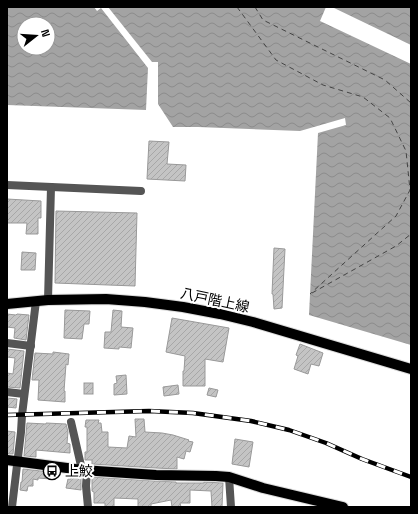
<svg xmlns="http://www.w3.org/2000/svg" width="418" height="514" viewBox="0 0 418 514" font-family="'Space Grotesk','Noto Sans JP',sans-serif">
	<defs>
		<pattern id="water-waves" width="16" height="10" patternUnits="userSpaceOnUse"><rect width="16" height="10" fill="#a3a3a3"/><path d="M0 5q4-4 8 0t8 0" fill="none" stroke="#8b8b8b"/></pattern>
		<pattern id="building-hatch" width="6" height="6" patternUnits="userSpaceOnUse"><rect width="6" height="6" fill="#c4c4c4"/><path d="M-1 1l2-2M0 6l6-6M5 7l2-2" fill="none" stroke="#a7a7a7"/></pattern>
	</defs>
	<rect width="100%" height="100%" fill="#fff"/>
	<g fill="url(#water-waves)" fill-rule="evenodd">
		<path d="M7,7H94L97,11L101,8L148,68L146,110L7,105ZM24,24H48V48H24Z"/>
		<polygon points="108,7 326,7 320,21 411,64 411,345 309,315 318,133 346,125 345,118 300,131 198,127 173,127 158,104 158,62 152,62"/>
		<polygon points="332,7 411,7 411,45"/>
	</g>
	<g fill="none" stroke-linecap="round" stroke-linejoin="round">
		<g stroke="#444" stroke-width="1" stroke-dasharray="5 4" stroke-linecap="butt">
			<polyline points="237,7 276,60 323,85 363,97 390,118 406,151 410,190 396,216 310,294"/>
			<polyline points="255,7 263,20 385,80 411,103"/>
			<polyline points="312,293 396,246 411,234"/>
		</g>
	</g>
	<g fill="url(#building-hatch)" stroke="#999">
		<polygon points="149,141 169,142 167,164 186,165 185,181 147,179"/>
		<polygon points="7,199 41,201 41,218 38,218 38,234 26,234 27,223 7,223"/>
		<polygon points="56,211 137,213 135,286 55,283"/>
		<polygon points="274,248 285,249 282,308 274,309 273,294 272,294"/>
		<polygon points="22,252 36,253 35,270 21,270"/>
		<polygon points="65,310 90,311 89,324 84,324 82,339 64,338"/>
		<polygon points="113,310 122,311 121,327 133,328 131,348 119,347 119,349 104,348 105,332 111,332"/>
		<polygon points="7,314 16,315 17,314 29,315 26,340 14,338 15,328 7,327"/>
		<polygon points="172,318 229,328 223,362 205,359 205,386 183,386 183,371 184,371 185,356 166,352"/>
		<polygon points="300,344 323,353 319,366 311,364 308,374 294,369 298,356 296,355"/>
		<polygon points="7,349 24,351 20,388 7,387 7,373 13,374 15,358 7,357"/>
		<polygon points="53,352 69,354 68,365 66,364 64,391 65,391 65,402 38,400 39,380 32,380 35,353 53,354"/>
		<polygon points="126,375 127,394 114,395 114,384 117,383 116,376"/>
		<rect x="84" y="383" width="9" height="11"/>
		<polygon points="178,385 179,394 164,396 163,387"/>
		<polygon points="209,388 218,390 216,397 207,395"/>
		<polygon points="7,398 17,399 16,408 7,407"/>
		<polygon points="135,419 144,419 145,432 162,433 173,435 189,440 188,441 193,442 190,452 186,451 184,459 177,457 177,469 156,468 92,464 92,460 85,460 85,452 87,452 87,427 85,427 86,420 99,420 98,423 101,423 102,432 108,432 108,447 127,448 129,436 136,437"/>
		<polygon points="27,423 46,424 46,423 66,424 68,432 67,443 70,444 70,453 36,450 36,457 24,456"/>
		<polygon points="7,431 15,432 13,454 7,454"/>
		<polygon points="235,439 253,442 249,467 232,464"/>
		<polygon points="23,469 51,472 51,479 38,478 38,480 33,479 33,486 28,486 27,491 20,490 21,482 22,482"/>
		<polygon points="71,475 81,476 81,490 66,488 68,479 71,479"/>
		<polygon points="92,477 156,481 176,482 176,483 204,483 204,482 223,483 222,507 212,507 211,491 190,490 190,503 180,503 181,507 172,507 171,500 151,504 151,507 138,507 138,499 114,498 114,507 105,507 105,503 94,503 94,492 92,491"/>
	</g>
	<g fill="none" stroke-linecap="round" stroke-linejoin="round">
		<defs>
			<g id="primary">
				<polyline points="7,304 48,300 106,299 145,302 183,307 220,314 253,322 411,369"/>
				<polyline points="7,460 82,470 156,475 216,476 229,477 263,488 343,507"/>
			</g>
		</defs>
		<use href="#primary" stroke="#dbdbdb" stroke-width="12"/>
		<g stroke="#555" stroke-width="8">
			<polyline points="7,185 141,191"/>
			<polyline points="48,300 51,187"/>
			<polyline points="7,343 31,346"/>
			<polyline points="7,392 24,394"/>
			<polyline points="71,422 82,470"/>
			<polyline points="87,470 86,486 88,507"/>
			<polyline points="229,477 231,507"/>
			<polyline points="12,507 21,432 22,415 36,301"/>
		</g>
		<use href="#primary" stroke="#000" stroke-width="10"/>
		<defs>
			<polyline id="rail" points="7,415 149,411 193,413 251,421 289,430 326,443 362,459 411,477"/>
		</defs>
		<use href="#rail" stroke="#000" stroke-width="4.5"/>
		<use href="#rail" stroke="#fff" stroke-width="3" stroke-dasharray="9" stroke-linecap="butt"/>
	</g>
	<defs>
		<symbol id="bus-ring" viewBox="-11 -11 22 22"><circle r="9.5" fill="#fff" stroke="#000" stroke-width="1.5"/><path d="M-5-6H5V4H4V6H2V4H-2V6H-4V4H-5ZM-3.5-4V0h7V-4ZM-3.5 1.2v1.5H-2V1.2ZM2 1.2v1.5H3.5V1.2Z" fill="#000"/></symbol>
	</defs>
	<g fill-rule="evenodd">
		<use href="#bus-ring" x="42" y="461" width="20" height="20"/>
	</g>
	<g text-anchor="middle" stroke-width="4" stroke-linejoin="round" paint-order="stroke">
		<g font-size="14" fill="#000" stroke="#fff">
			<text transform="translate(215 300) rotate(12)" y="5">八戸階上線</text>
		</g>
		<g font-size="14" fill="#000" stroke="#fff" text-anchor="start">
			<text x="65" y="476">上鮫</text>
		</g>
	</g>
	<rect width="418" height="514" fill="none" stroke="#000000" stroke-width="16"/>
	<g transform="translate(36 36) rotate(73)"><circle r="19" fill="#ffffff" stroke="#999999"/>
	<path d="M0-3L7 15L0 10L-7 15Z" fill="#000000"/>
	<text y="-6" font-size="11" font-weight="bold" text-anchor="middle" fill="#000000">N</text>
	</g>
</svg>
